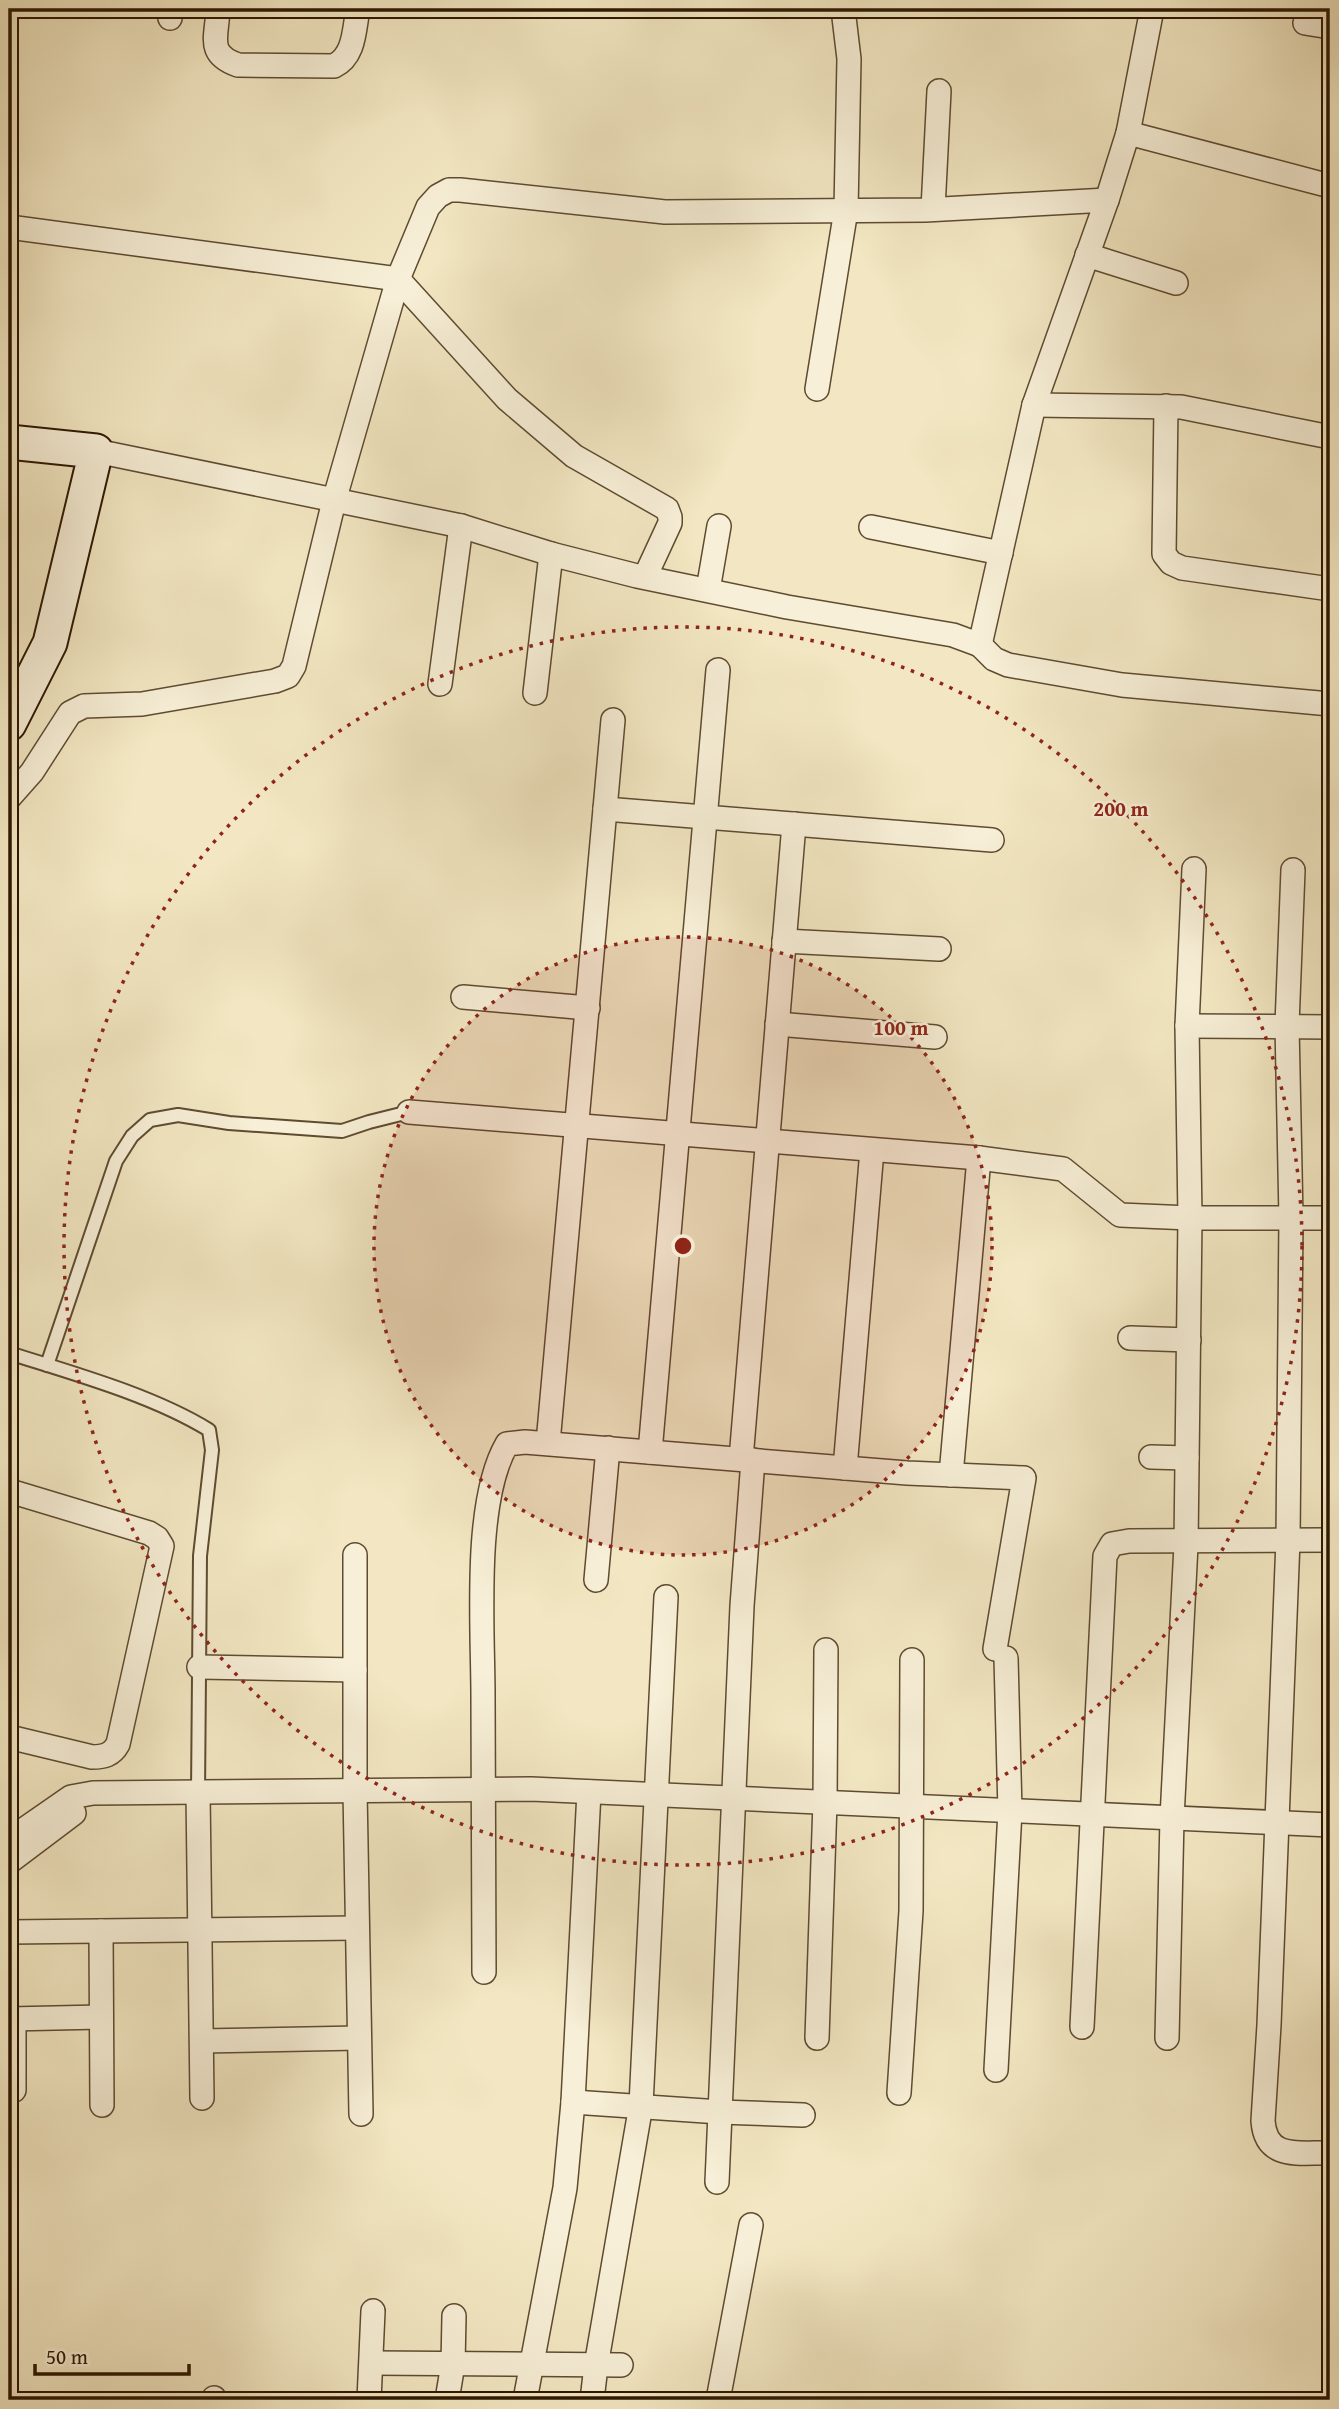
<svg xmlns="http://www.w3.org/2000/svg" width="1339" height="2409" viewBox="0 0 1339 2409" font-family="'Gentium Book Plus',serif">
	<rect width="100%" height="100%" fill="#f2e7c2"/>
	<filter id="stains"><feTurbulence type="fractalNoise" baseFrequency=".00286" numOctaves="4"/><feColorMatrix values="0 0 0 0 .2 0 0 0 0 .09 0 0 0 0 .02 0 0 0 .5 -.17"/></filter>
	<radialGradient id="worn" r=".72"><stop offset=".6" stop-color="#630" stop-opacity="0"/><stop offset="1" stop-color="#630" stop-opacity=".3"/></radialGradient>
	<g fill="none" stroke-linecap="round" stroke-linejoin="round">
		<defs>
			<g id="lane">
				<path d="M9,1353C72,1373 152,1395 209,1430L212,1450L200,1556L198,1793"/>
				<polyline points="47,1365 116,1161 132,1136 150,1120 178,1115 229,1123 342,1131 369,1122 409,1112"/>
			</g>
			<g id="street">
				<path d="M218,9C217,37 206,54 238,65L334,66C355,56 354,29 358,9"/>
				<polyline points="170,18 170,9"/>
				<polyline points="1305,23 1330,27"/>
				<polyline points="1128,133 1330,186"/>
				<polyline points="933,209 939,91"/>
				<polyline points="9,227 398,279 507,399 574,456 667,509 670,517 670,523 645,577"/>
				<polyline points="1087,255 1176,283"/>
				<polyline points="817,389 846,210 849,59 843,9"/>
				<polyline points="1034,405 1181,407 1330,437"/>
				<polyline points="1166,406 1164,554 1171,563 1182,568 1330,589"/>
				<polyline points="96,451 461,526 551,554 637,576 787,607 953,635 980,645 1034,405 1107,200 1128,133 1152,9"/>
				<polyline points="871,527 1001,553"/>
				<polyline points="708,590 719,526"/>
				<polyline points="980,645 994,659 1008,665 1122,685 1330,704"/>
				<polyline points="440,684 461,526"/>
				<polyline points="535,693 551,554"/>
				<polyline points="9,798 32,772 70,713 84,706 142,704 275,681 288,676 294,666 334,501 398,279 428,207 438,196 449,190 460,190 665,212 925,210 1107,200"/>
				<polyline points="605,809 992,840"/>
				<path d="M1293,870L1287,1025L1291,1218L1288,1540L1269,2025L1263,2121C1266,2161 1300,2152 1330,2153"/>
				<polyline points="784,941 939,949"/>
				<polyline points="463,997 588,1008"/>
				<polyline points="777,1024 935,1037"/>
				<polyline points="1187,1026 1330,1027"/>
				<polyline points="409,1112 979,1158 1063,1169 1120,1215 1190,1218 1330,1218"/>
				<polyline points="1130,1338 1189,1340"/>
				<polyline points="548,1443 613,720"/>
				<polyline points="650,1452 718,670"/>
				<polyline points="1151,1457 1187,1458"/>
				<polyline points="741,1459 794,824"/>
				<polyline points="845,1468 872,1150"/>
				<polyline points="951,1475 979,1158"/>
				<path d="M9,1493L13,1492L149,1533L157,1538L162,1546L118,1744C112,1755 104,1757 92,1757L9,1737"/>
				<polyline points="355,1555 355,1791 361,2114"/>
				<polyline points="596,1580 608,1448"/>
				<polyline points="199,1667 355,1670"/>
				<polyline points="198,1793 202,2098"/>
				<polyline points="9,1840 71,1797 93,1793 531,1789 1330,1825"/>
				<polyline points="9,1862 74,1813"/>
				<polyline points="101,1931 102,2105"/>
				<polyline points="9,1932 357,1928"/>
				<path d="M484,1972C483,1880 483,1788 483,1696C483,1628 473,1502 507,1444L525,1442L907,1473L1024,1478L995,1649"/>
				<polyline points="9,2019 101,2017"/>
				<polyline points="1082,2027 1105,1556 1112,1544 1129,1541 1330,1540"/>
				<polyline points="817,2038 825,1802 826,1650"/>
				<polyline points="1167,2038 1172,1818 1186,1545 1190,1218 1187,1026 1194,869"/>
				<polyline points="202,2041 359,2038"/>
				<polyline points="996,2070 1010,1811 1006,1658"/>
				<polyline points="14,2090 14,2019"/>
				<polyline points="899,2093 911,1911 912,1660"/>
				<polyline points="573,2102 720,2112 803,2115"/>
				<polyline points="717,2182 742,1606 753,1460"/>
				<polyline points="372,2363 621,2365"/>
				<polyline points="213,2400 214,2398"/>
				<polyline points="369,2400 373,2311"/>
				<polyline points="447,2400 453,2364 454,2316"/>
				<polyline points="525,2400 565,2188 573,2102 589,1792"/>
				<polyline points="592,2400 596,2366 641,2105 666,1597"/>
				<polyline points="718,2400 751,2225"/>
			</g>
			<polyline id="secondary" points="9,442 96,451 50,643 9,724"/>
		</defs>
		<use href="#lane" stroke="#5e4b30" stroke-width="16"/>
		<use href="#street" stroke="#5e4b30" stroke-width="26"/>
		<use href="#secondary" stroke="#2d1700" stroke-width="37"/>
		<use href="#lane" stroke="#f7efd7" stroke-width="12"/>
		<use href="#street" stroke="#f7efd7" stroke-width="23"/>
		<use href="#secondary" stroke="#f7efd7" stroke-width="33"/>
	</g>
	<circle cx="683" cy="1246" r="309" fill="#8f2418" fill-opacity=".12"/>
	<g fill="none" stroke="#8f2418" stroke-width="3.5" stroke-dasharray="3.5 7">
		<circle cx="683" cy="1246" r="309"/>
		<circle cx="683" cy="1246" r="619"/>
	</g>
	<circle cx="683" cy="1246" r="10" fill="#8f2418" stroke="#f7efd7" stroke-width="3.5"/>
	<g font-size="21" text-anchor="middle" font-weight="bold" fill="#8f2418" stroke="#f7efd7" stroke-width="5" stroke-linejoin="round" paint-order="stroke">
		<text x="1121" y="816">200 m</text>
		<text x="901" y="1035">100 m</text>
	</g>
	<rect width="1339" height="2409" fill="none" stroke="#f2e7c2" stroke-width="35"/>
	<rect x="10" y="10" width="1318" height="2388" fill="none" stroke="#2d1700" stroke-width="3.5"/>
	<rect x="18" y="18" width="1304" height="2374" fill="none" stroke="#2d1700" stroke-width="2"/>
	<path d="M35 2364v10h154v-10" fill="none" stroke="#2d1700" stroke-width="3.5"/>
	<text x="46" y="2364" font-size="21" fill="#2d1700" stroke="#f7efd7" stroke-width="5" paint-order="stroke">50 m</text>
	<rect width="100%" height="100%" filter="url(#stains)"/>
	<rect width="100%" height="100%" fill="url(#worn)"/>
</svg>
